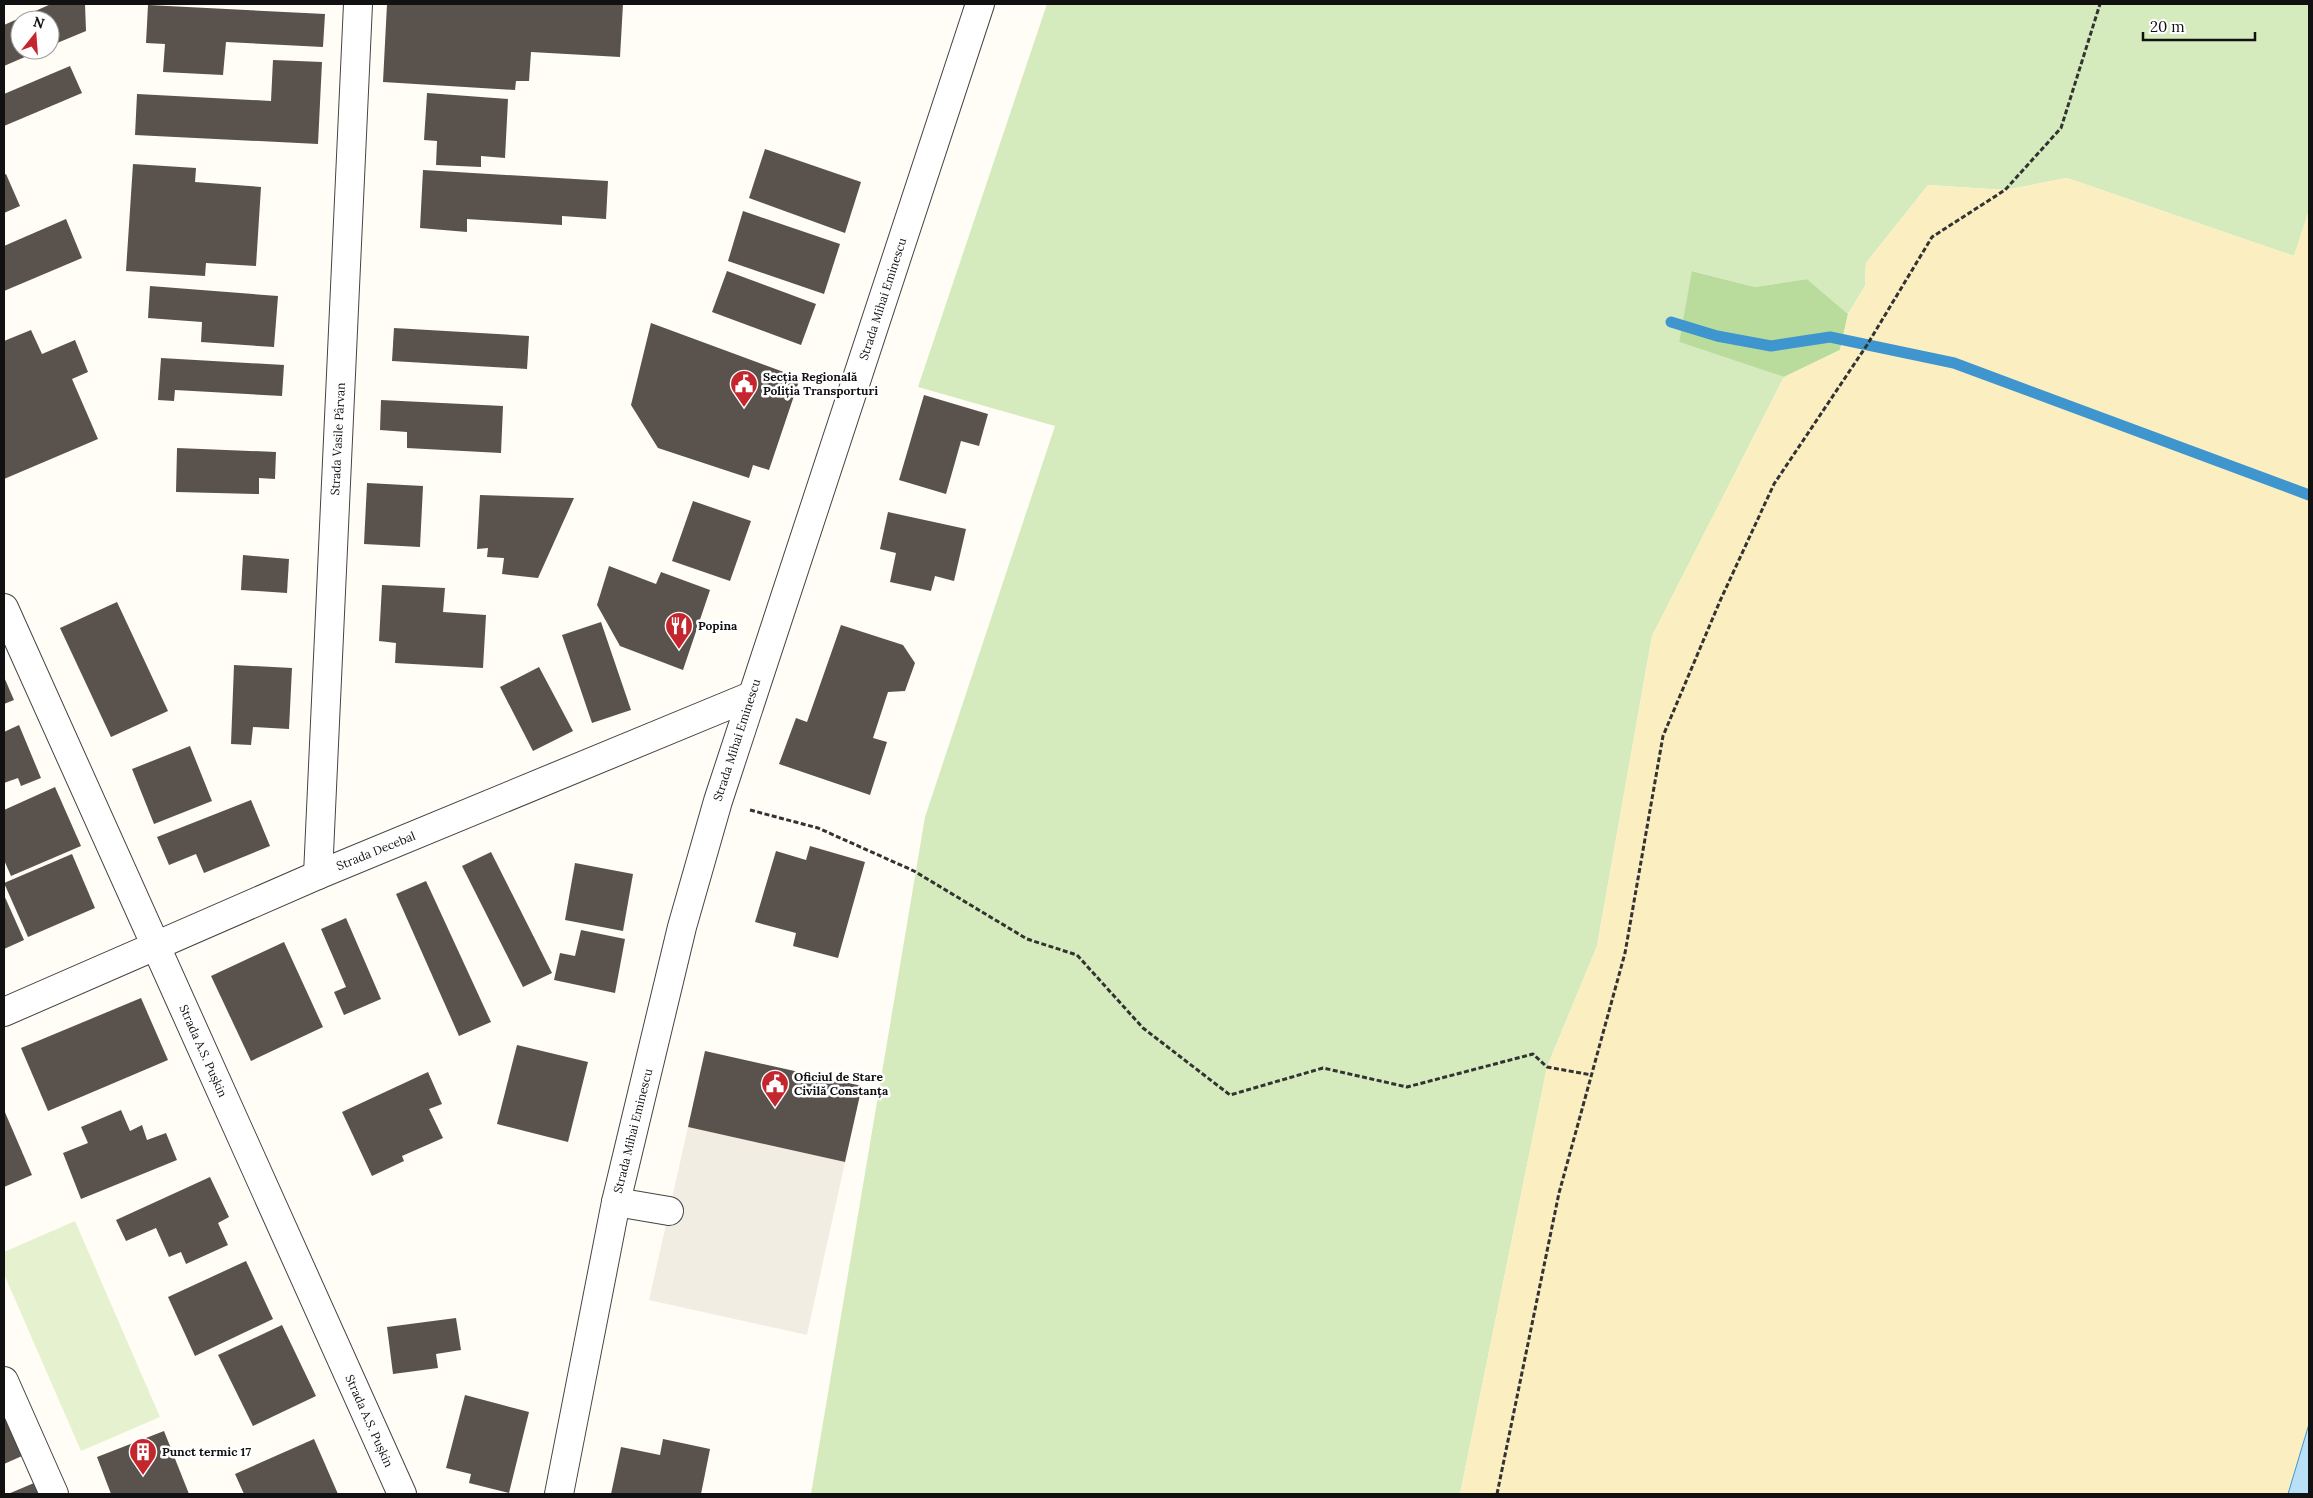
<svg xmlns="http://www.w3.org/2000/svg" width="2313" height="1498" viewBox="0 0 2313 1498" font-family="Lora,serif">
	<rect width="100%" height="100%" fill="#fffdf5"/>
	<polygon fill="#d5ebbd" points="1047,4 2309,4 2309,210 2294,256 2067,178 2005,190 1928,185 1866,263 1865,286 1848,314 1807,279 1755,287 1693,271 1679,342 1784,377 1652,636 1597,946 1547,1067 1460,1494 811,1494 925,817 1055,426 918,387"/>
	<polygon fill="#b9dc9c" points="1692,271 1755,287 1807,279 1848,314 1840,350 1784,377 1679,342"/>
	<polygon fill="#fbeec1" points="2067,178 2294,256 2309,210 2309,1424 2288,1494 1460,1494 1547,1067 1597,946 1652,636 1784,377 1840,350 1848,314 1865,286 1866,263 1928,185 2005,190"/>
	<polygon fill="#e6f2cf" points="75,1221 160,1417 81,1451 4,1274 4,1252"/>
	<polygon fill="#f1ede2" points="688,1127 845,1162 807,1335 649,1300"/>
	<polygon fill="#b9e0f7" stroke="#3f96cf" points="2309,1424 2309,1494 2288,1494"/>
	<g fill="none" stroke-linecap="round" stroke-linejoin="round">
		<polyline stroke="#3f96cf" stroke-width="11" points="1671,322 1717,336 1771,346 1830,337 1954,363 2309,495"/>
	</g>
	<g fill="#5a524d">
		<polygon points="51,4 85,4 86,31 50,46 50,20 20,20 20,50 41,50 4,66 4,25"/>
		<polygon points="387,4 623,4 620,57 531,52 529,81 516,81 515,90 383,82"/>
		<polygon points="148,5 325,14 323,47 226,42 223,75 163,72 165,44 146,43"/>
		<polygon points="273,60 322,62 318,144 135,135 137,94 271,101"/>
		<polygon points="70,66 82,93 4,126 4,94"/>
		<polygon points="427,93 508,99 505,158 481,156 481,167 436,165 437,141 424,140"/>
		<polygon points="765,149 861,182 845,233 749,198"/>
		<polygon points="133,164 196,168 195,182 261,187 256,266 206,263 205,276 126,271"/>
		<polygon points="423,170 608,181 606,219 562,216 562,225 467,219 467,232 420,228"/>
		<polygon points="6,174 20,206 4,213 4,175"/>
		<polygon points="743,211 840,244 824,294 728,261"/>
		<polygon points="66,219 82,258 4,291 4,246"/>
		<polygon points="727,271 816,304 801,345 712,312"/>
		<polygon points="150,286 278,296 274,347 201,342 202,322 148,318"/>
		<polygon points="651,323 800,378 769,470 753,465 749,478 658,448 631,405"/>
		<polygon points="394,328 529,336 527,369 392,361"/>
		<polygon points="31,330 42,354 75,340 88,372 72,379 98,439 4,479 4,341"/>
		<polygon points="161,358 284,365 282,396 175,390 174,401 158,400"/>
		<polygon points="924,395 988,414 979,446 961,441 946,494 899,480"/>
		<polygon points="381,400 503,406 501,453 407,448 407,432 380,430"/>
		<polygon points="177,448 276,452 275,479 259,478 259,494 176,492"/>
		<polygon points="367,483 423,486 420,547 364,544"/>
		<polygon points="480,495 574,498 538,578 502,574 504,558 487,557 488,548 477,549"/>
		<polygon points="693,501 751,521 730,581 672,561"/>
		<polygon points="888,512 966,529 954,581 935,576 931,591 890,582 896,553 880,549"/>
		<polygon points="243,555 289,559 287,593 241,590"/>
		<polygon points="609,566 656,584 661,572 710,590 683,670 620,646 597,605"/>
		<polygon points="382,585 445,588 443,612 486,615 483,668 395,663 396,643 379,641"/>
		<polygon points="117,602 168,711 111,737 60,628"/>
		<polygon points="601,622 631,710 592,723 562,635"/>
		<polygon points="841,625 903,645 915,663 905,691 888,692 873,738 887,742 870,795 779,764 796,718 807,722"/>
		<polygon points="234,665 292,668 289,729 253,727 251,745 231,744"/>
		<polygon points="539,667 573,731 533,751 500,687"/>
		<polygon points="4,677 14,700 4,704"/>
		<polygon points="19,725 41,778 21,786 18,778 4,783 4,732"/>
		<polygon points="190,746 212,801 154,824 132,769"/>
		<polygon points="55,787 81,846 11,876 4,860 4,810"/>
		<polygon points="251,800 270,846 204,873 196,854 169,865 157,837"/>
		<polygon points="810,846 865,862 838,958 793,946 796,933 755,922 776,851 806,860"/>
		<polygon points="491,852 552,973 523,987 462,866"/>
		<polygon points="72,854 95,908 28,937 4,883"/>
		<polygon points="575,863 633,874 623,931 565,920"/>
		<polygon points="426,881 491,1022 459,1036 396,894"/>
		<polygon points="4,895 24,940 4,949"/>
		<polygon points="346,918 381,999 344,1015 334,992 346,987 321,929"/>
		<polygon points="581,930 625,939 615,993 554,980 560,953 575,956"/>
		<polygon points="284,942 323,1027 251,1061 211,976"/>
		<polygon points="141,998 168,1060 48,1111 21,1048"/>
		<polygon points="517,1045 588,1062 568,1142 497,1124"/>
		<polygon points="705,1051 862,1086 845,1162 688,1127"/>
		<polygon points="428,1072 442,1104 429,1109 443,1138 402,1156 404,1161 372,1176 342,1112"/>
		<polygon points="4,1110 32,1175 4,1187"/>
		<polygon points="121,1110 130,1131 142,1125 147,1140 166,1133 177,1160 81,1199 63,1153 88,1143 81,1127"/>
		<polygon points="210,1177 229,1217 218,1223 228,1245 186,1264 181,1252 169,1257 156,1228 126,1241 116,1220"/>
		<polygon points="246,1261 273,1319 195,1356 168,1297"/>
		<polygon points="456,1318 461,1350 436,1354 438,1368 393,1374 387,1327"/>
		<polygon points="282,1325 316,1396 253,1426 218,1355"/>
		<polygon points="465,1395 529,1412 509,1493 469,1483 471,1474 446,1468"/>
		<polygon points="4,1414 22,1456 4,1464"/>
		<polygon points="164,1431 189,1494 111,1494 97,1457"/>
		<polygon points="314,1439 338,1494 244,1494 235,1474"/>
		<polygon points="663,1439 710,1449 701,1494 611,1494 621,1447 660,1455"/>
		<polygon points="34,1483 39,1494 8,1494"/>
	</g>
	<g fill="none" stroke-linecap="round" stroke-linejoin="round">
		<defs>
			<g id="minor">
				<polyline points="4,608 402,1494"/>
				<polyline points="318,875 358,4"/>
				<polyline points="4,1012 318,875 751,696"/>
				<polyline points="616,1202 669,1211"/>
				<polyline points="4,1381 54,1494"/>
				<polyline points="559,1494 616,1202 682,927 718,801 980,4"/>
			</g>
		</defs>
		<use href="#minor" stroke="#444" stroke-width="30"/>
		<g stroke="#333" stroke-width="3" stroke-dasharray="5 2.5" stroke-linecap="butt">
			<polyline points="750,810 818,828 914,871 1027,939 1077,955 1143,1028 1230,1095 1323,1068 1407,1087 1533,1054 1547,1067 1592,1075"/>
			<polyline points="1497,1494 1559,1193 1625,953 1663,736 1720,601 1774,484 1867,345 1932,237 2005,190 2061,128 2100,4"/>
		</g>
		<use href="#minor" stroke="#fff" stroke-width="28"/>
	</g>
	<defs>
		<symbol id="civic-pin" viewBox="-11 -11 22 30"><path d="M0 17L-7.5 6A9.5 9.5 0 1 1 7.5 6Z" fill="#c4262e" stroke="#fff"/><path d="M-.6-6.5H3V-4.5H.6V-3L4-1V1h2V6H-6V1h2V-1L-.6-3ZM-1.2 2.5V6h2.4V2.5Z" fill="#fff"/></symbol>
		<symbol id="restaurant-pin" viewBox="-11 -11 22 30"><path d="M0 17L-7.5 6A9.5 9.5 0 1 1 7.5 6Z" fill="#c4262e" stroke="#fff"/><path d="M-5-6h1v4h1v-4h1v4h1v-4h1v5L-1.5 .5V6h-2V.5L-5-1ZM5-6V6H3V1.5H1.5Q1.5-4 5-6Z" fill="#fff"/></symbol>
		<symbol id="building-pin" viewBox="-11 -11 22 30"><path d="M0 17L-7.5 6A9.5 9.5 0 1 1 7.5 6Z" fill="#c4262e" stroke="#fff"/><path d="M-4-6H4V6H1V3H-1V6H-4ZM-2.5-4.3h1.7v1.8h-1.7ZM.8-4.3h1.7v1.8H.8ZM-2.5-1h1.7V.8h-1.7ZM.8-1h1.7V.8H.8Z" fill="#fff"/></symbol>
	</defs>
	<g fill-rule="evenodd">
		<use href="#civic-pin" x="728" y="368" width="32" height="43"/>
		<use href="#restaurant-pin" x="663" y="610" width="32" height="43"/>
		<use href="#civic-pin" x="759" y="1068" width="32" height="43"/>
		<use href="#building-pin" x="127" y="1436" width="32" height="43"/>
	</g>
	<g text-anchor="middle" stroke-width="5" stroke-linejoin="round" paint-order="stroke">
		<g font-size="12" fill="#111" stroke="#fff">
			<text transform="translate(883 299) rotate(-72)" y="4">Strada Mihai Eminescu</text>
			<text transform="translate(338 439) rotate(-87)" y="4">Strada Vasile Pârvan</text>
			<text transform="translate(737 740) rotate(-72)" y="4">Strada Mihai Eminescu</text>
			<text transform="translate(376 851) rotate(-22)" y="4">Strada Decebal</text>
			<text transform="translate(203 1051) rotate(66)" y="4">Strada A.S. Pușkin</text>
			<text transform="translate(633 1131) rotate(-76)" y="4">Strada Mihai Eminescu</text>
			<text transform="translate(369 1421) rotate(66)" y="4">Strada A.S. Pușkin</text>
		</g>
		<g font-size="12" font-weight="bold" fill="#111" stroke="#fff" text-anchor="start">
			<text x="763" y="381">Secția Regională<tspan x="763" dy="14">Poliția Transporturi</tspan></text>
			<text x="698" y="630">Popina</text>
			<text x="794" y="1081">Oficiul de Stare<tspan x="794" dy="14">Civilă Constanța</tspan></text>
			<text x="162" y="1456">Punct termic 17</text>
		</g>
	</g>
	<rect width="2313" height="1498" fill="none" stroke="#111111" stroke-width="10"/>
	<g transform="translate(35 35) rotate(17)"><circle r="24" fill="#ffffff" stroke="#a0a0a0"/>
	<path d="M0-4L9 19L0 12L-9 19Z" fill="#c4262e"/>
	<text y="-8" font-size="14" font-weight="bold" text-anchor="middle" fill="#111111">N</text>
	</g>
	<path d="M2143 32v8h112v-8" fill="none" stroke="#111111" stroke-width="2.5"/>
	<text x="2150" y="32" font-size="15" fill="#111111" stroke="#ffffff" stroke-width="4" paint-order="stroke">20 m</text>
</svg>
